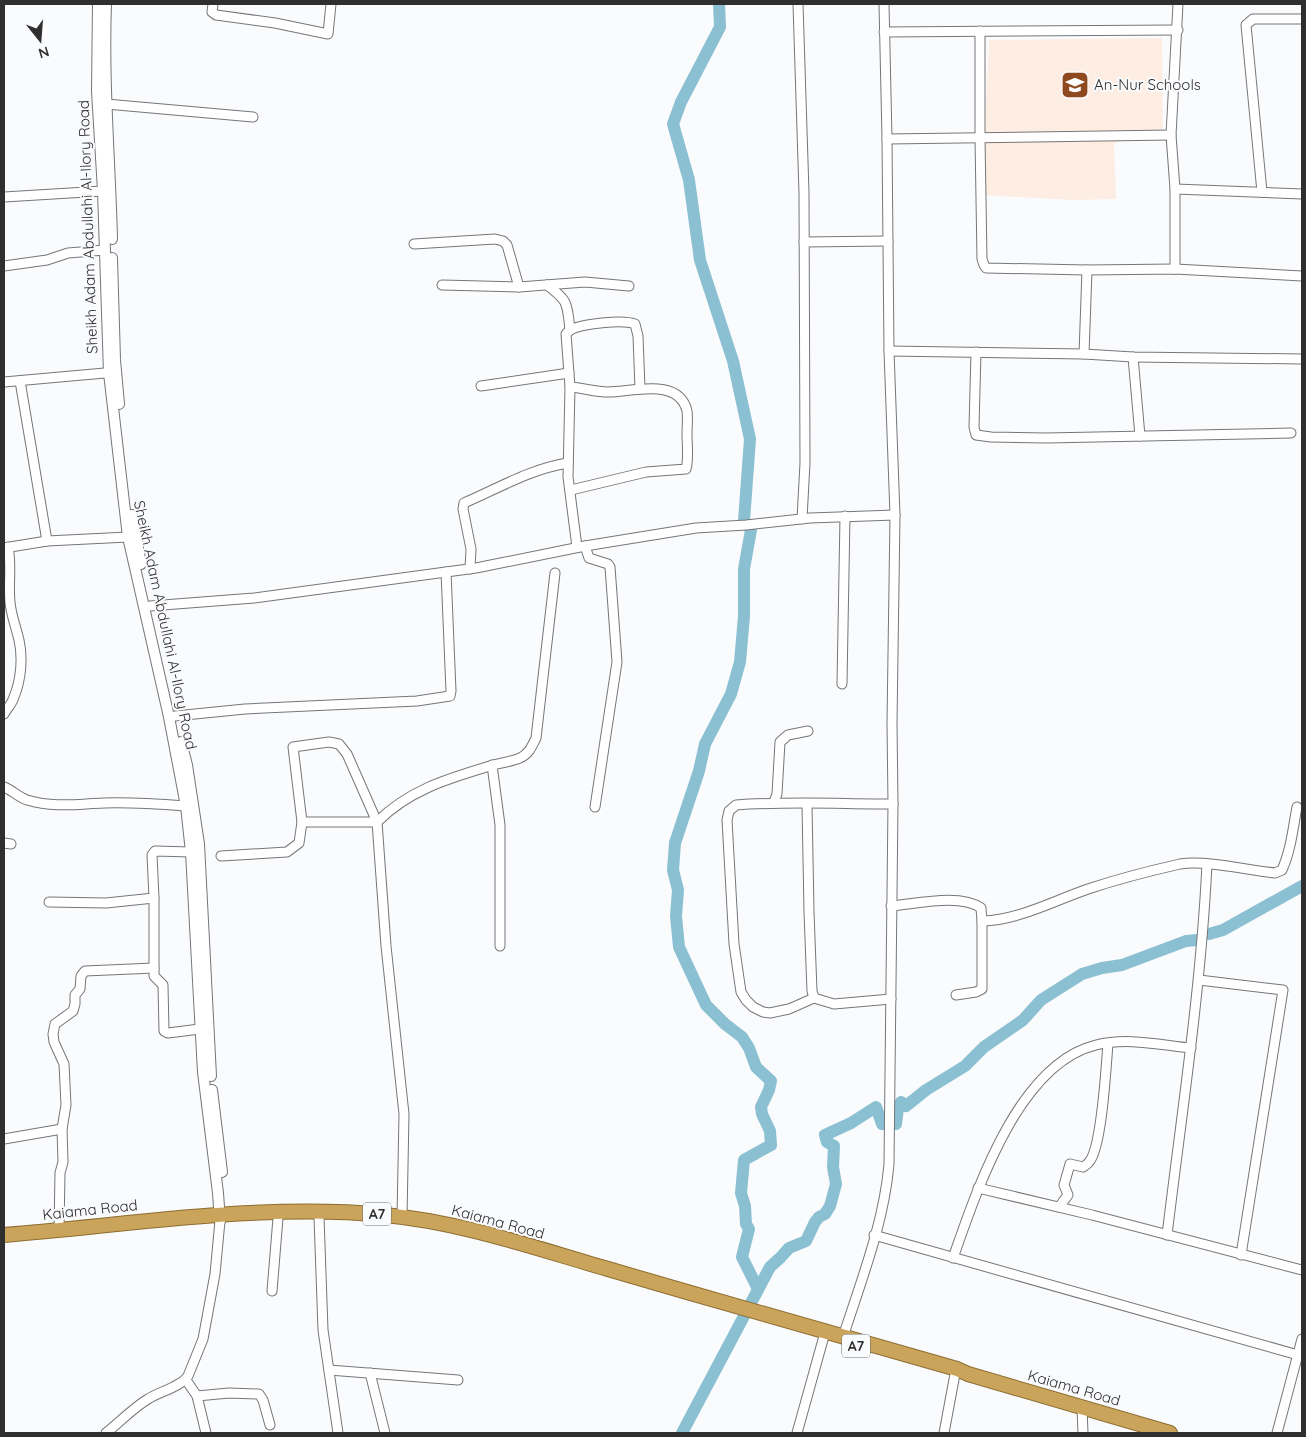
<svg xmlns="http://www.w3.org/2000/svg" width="1306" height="1437" viewBox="0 0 1306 1437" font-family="Quicksand,sans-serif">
	<rect width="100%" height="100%" fill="#fafbfd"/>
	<polygon fill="#feede2" points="1162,38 1163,131 1114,143 1116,199 1073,200 982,195 989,40"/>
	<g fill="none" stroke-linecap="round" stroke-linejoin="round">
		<g stroke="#8bc0d3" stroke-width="12">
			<polyline points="719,4 720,27 681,102 673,124 689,180 700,260 733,361 750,439 744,521 751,530 744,569 744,616 740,662 731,694 705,744 699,771 675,843 673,870 678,890 676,916 679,947 706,1005 725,1024 742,1037 749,1048 756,1067 771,1081 769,1090 761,1107 762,1114 770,1131 771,1145 744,1160 741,1193 745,1206 746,1224 749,1229 742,1257 758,1289"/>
			<polyline points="1209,934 1223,930 1302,886"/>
			<polyline points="682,1433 770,1267 780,1258 789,1248 806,1241 815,1222 819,1217 825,1214 830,1206 836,1184 833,1167 834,1146 827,1142 825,1135 851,1123 876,1107 882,1124 896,1124 898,1108 901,1102 906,1106 926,1090 965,1066 984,1047 1023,1020 1041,1000 1082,974 1102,968 1122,965 1186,941 1197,940"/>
		</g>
		<defs>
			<g id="minor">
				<polyline points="213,4 212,12 216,15 275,23 328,34 331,4"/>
				<polyline points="798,4 804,193 805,463 802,519"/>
				<polyline points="980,31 980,138 982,259 984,265 986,268 1087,270 1175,269 1302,276"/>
				<polyline points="884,32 1178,30"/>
				<polyline points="106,104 253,117"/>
				<polyline points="887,139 1171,135"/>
				<polyline points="1175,189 1302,194"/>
				<polyline points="1262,192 1246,25 1253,19 1302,19"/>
				<polyline points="4,197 103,191"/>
				<polyline points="804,242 888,241"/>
				<polyline points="414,244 495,239 503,241 507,245 519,287"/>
				<polyline points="4,266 47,260 68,253 105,250"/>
				<polyline points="1175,269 1175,189 1171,135 1178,4"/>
				<polyline points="442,285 519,287 585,282 629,286"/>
				<path d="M547,285C569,301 567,304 570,330L566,334L570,387L568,477L577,547"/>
				<path d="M570,330C581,324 623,319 635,324L638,336L640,389"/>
				<polyline points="889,351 1084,354 1133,357 1302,359"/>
				<polyline points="976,352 974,427 976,435 991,437 1046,438 1291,433"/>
				<polyline points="1084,354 1087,270"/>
				<polyline points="1133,357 1140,436"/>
				<polyline points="20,381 47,541"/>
				<polyline points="4,382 116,372"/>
				<polyline points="481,386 569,373"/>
				<path d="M570,387C583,388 596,392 608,392C632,392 679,377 687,411C688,419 687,427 687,434C687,445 689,459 686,469L646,472L571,490"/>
				<polyline points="585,546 589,558 608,564 610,567 617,662 595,807"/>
				<polyline points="4,548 47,541 128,537"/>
				<path d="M470,569L471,549L463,509L464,503C499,488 530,469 568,463"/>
				<polyline points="150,606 254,598 446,572 476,568 585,546 696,528 746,525 810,518 895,515"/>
				<polyline points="842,684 845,516"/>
				<path d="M4,714C7,708 12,704 14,697C21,680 23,658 19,640C16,627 11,615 10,602C8,584 12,565 8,547"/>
				<polyline points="175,716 245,709 417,701 450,696 451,691 446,572"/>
				<polyline points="492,765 500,825 500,946"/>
				<path d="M4,787C12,790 18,797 27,800C55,808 76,804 104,803C131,802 159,804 186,806"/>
				<polyline points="774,802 777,794 780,742 788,735 808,731"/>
				<polyline points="807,805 809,912 812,991 814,998"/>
				<polyline points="302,822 293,747 329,742 339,744 347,754 377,822 386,946 404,1114 402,1217"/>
				<polyline points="4,843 11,844"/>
				<polyline points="191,852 155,851 152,855 154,898 154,976 163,985 164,1031 168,1033 200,1029"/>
				<path d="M221,856L287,852L299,843L302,822H377C409,790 447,779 490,766C499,763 511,762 520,758C529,754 532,746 536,738L555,573"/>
				<polyline points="49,902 106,903 154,898"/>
				<path d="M891,906C916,904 960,893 981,908L982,921C1019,920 1053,901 1088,889C1118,879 1149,871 1180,864C1207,860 1246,870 1275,873L1282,870C1291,850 1293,828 1297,807"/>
				<polyline points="1199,980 1283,990 1241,1255"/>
				<polyline points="956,995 976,992 982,989 982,921"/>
				<path d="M891,999L834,1004L814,998L789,1009L770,1013L763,1012L753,1007L746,1000L741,992L734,944L727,820L729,811L736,805C788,801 841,804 893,804"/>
				<polyline points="4,1139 62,1129"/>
				<polyline points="978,1188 1092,1215 1302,1270"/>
				<path d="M1059,1207L1068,1195L1064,1185L1070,1164L1083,1167C1084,1166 1088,1164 1089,1162C1102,1148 1106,1066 1108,1044"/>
				<polyline points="319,1217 323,1330 338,1433"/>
				<polyline points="59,1230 60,1173 63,1162 62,1129 66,1105 64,1064 54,1042 53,1034 55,1024 73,1011 75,1004 75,995 80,989 81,976 85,971 154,968"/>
				<polyline points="874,1235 1298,1355"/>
				<path d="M1167,1235C1182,1111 1201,988 1207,864"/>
				<path d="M953,1258C977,1190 1018,1064 1096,1045C1128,1037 1160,1045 1191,1048"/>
				<polyline points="272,1291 278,1218"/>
				<path d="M843,1337C861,1281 884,1223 889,1164L893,804L892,723L895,515L889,351L887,139L884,4"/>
				<polyline points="329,1370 458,1380"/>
				<polyline points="370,1373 385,1433"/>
				<polyline points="186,1380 197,1396 206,1433"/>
				<polyline points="197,1396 229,1393 259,1394 263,1400 270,1425"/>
				<polyline points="1082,1408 1083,1433"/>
				<path d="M106,1433C120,1422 133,1408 148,1399C159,1392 182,1386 188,1376L203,1339L215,1274L220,1221"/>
				<polyline points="797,1433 824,1336"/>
				<polyline points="944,1433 955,1374"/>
				<polyline points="1277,1433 1302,1339"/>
			</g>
			<g id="tertiary">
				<polyline points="98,4 97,91 103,191 109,373 128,537 169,717 186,806 191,852 203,1072 218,1193 220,1221"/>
				<path d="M106,4C103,82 110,160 112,239"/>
				<polyline points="112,258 115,360 119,404"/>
				<polyline points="132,515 141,564"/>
				<polyline points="181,742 187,765 199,844 211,1076"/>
				<polyline points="212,1090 222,1172"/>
			</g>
			<path id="trunk" d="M4,1235C130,1225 258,1203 385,1215C461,1222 535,1248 608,1269C724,1303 840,1336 957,1369L968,1374L1170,1433"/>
		</defs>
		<use href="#minor" stroke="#767678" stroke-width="11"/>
		<use href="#tertiary" stroke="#767678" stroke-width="12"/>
		<use href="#trunk" stroke="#8c6d31" stroke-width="16"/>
		<use href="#minor" stroke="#fff" stroke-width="9"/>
		<use href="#tertiary" stroke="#fff" stroke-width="10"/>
		<use href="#trunk" stroke="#cba45b" stroke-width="14"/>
	</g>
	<defs>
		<symbol id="school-square" viewBox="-11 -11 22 22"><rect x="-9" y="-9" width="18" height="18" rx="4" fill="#8e491e" stroke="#fafbfd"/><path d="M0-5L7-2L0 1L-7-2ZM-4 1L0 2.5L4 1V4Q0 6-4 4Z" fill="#fff"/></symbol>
	</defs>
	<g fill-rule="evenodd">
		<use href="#school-square" x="1059" y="69" width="32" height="32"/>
	</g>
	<g text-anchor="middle" stroke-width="4" stroke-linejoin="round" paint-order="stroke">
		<g fill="#fafbfd" stroke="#6c6c6e" stroke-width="1">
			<rect x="363" y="1202.5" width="28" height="23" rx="4"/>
			<rect x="842" y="1334.5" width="28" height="23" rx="4"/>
		</g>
		<g font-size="14" font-weight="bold" fill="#2f2f30">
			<text x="377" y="1219">A7</text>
			<text x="856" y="1351">A7</text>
		</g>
		<g font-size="15" fill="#2f2f30" stroke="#fafbfd" text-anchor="start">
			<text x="1094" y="90">An-Nur Schools</text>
		</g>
		<g font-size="15" fill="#2f2f30" stroke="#fafbfd">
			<text transform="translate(88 227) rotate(-92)" y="5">Sheikh Adam Abdullahi Al-Ilory Road</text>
			<text transform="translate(165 625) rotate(78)" y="5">Sheikh Adam Abdullahi Al-Ilory Road</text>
			<text transform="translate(90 1210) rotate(-6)" y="5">Kaiama Road</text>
			<text transform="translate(498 1222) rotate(15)" y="5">Kaiama Road</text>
			<text transform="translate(1074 1388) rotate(16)" y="5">Kaiama Road</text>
		</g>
	</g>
	<rect width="1306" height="1437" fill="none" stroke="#2f2f30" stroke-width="10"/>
	<g transform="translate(40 40) rotate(163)" stroke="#fafbfd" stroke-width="4" paint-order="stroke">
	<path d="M0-4L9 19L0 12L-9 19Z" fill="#2f2f30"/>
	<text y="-8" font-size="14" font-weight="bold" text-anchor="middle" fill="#2f2f30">N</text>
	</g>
</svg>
